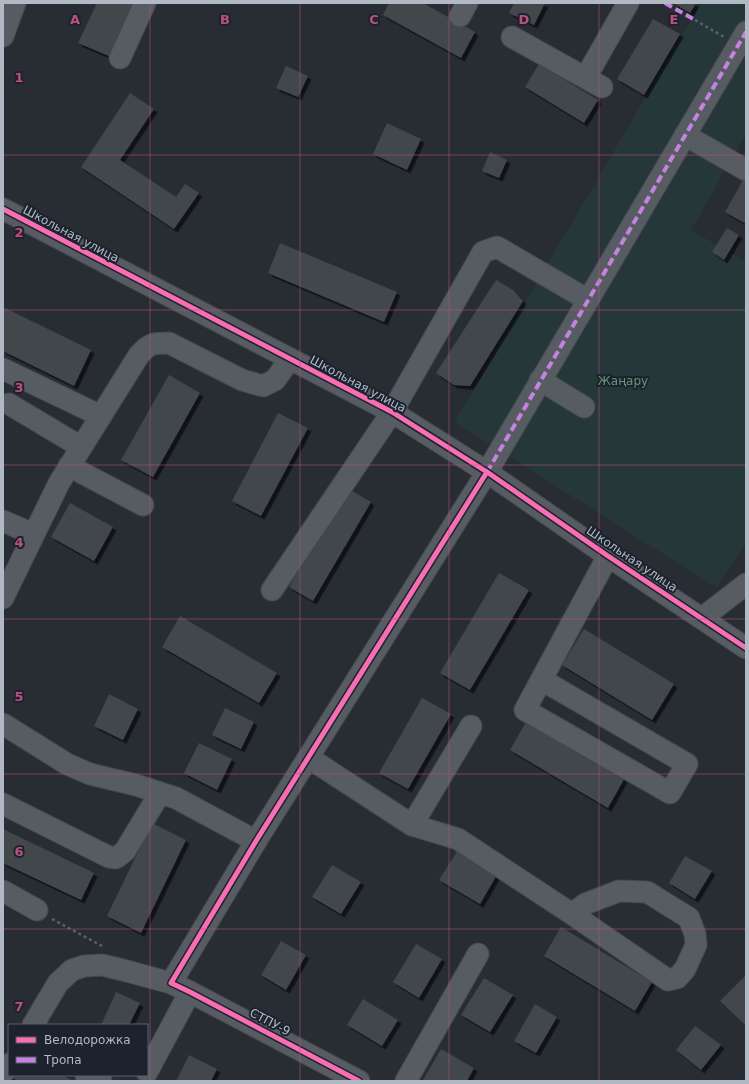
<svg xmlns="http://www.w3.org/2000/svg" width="749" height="1084" viewBox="0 0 749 1084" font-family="'DejaVu Sans',sans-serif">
	<defs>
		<filter id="shadow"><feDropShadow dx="3.5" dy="3.5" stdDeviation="0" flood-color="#0009"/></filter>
	</defs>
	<rect width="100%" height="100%" fill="#282d34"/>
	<polygon fill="#26373a" points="701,3 746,3 746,134 691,230 746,262 746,542 717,588 455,422"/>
	<g fill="#42464c" filter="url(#shadow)">
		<polygon points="97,3 133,3 109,56 78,43"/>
		<polygon points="389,3 423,3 475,32 461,58 383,15"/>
		<polygon points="514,3 545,3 534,25 509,13"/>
		<polygon points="673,3 696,3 690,13"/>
		<polygon points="653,19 680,34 644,95 617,79"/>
		<polygon points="539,64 598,100 584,123 525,87"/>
		<polygon points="286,66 308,76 298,97 276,88"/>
		<polygon points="130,93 154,109 120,160 176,197 185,184 199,193 174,229 81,167"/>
		<polygon points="387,123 421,139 407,170 373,154"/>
		<polygon points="490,152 507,160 499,178 482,171"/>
		<polygon points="743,180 746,181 746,224 725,212"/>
		<polygon points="727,228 739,235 724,260 712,252"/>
		<polygon points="280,243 397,292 384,322 268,273"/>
		<polygon points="496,280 513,290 523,301 470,386 454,385 436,373"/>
		<polygon points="5,308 91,350 74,386 3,351 3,311"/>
		<polygon points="169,375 200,393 153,477 121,460"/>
		<polygon points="278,413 308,428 261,516 232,501"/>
		<polygon points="347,488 371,502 313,601 289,587"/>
		<polygon points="70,503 113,527 94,561 51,537"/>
		<polygon points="499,573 529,590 470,690 440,673"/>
		<polygon points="180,616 277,673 259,703 162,647"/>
		<polygon points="584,629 674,684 652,720 562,665"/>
		<polygon points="109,694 138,709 123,740 94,726"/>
		<polygon points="422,698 451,714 408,789 379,773"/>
		<polygon points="225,708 254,722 241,749 212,735"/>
		<polygon points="526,722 624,779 608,808 510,750"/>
		<polygon points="199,743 232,759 217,790 184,773"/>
		<polygon points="152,823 186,840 141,933 107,916"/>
		<polygon points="3,829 94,873 81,900 3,863"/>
		<polygon points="458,850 498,873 480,904 439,880"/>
		<polygon points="685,856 712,871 695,899 669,883"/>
		<polygon points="332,865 361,882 341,914 312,897"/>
		<polygon points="561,927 652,982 635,1011 544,956"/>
		<polygon points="281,941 306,955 286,990 261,975"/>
		<polygon points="416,944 442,959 419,998 393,982"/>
		<polygon points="746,975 746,1026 720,1001"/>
		<polygon points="484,978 513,995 490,1032 461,1015"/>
		<polygon points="116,992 140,1003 129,1025 101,1025"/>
		<polygon points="363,999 398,1020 382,1046 347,1025"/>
		<polygon points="535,1004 557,1017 536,1053 514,1041"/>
		<polygon points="695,1026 721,1045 701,1070 676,1050"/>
		<polygon points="441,1049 474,1068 467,1081 423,1080"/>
		<polygon points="189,1055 217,1069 211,1081 176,1081"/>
		<polygon points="7,1075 62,1075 73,1081 18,1081"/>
	</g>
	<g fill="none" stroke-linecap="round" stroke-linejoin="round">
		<defs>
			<g id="minor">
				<polyline points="460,16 467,3"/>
				<polyline points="3,36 15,3"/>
				<polyline points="512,37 602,87"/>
				<polyline points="120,58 145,3"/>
				<polyline points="586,77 628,3"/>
				<polyline points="685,135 746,170"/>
				<polyline points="3,209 392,412 487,472 608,556 746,648"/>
				<polyline points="3,369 101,416"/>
				<polyline points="540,380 584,407"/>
				<polyline points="9,404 81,447"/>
				<polyline points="69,466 143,505"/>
				<polyline points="3,521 33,534"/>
				<polyline points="272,590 392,412 483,252 497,247 588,300"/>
				<path d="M3,598L59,483L139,355C150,343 153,343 169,343L242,380L263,386L275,380L290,359"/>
				<polyline points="702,618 746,584"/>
				<polyline points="542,680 687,764 670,793 525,710 608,556"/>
				<polyline points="3,724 67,764 90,774 136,785 176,798 256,841"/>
				<polyline points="309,758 412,825 458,839 572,914 668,980 677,978 685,969 696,945 695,934 689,918 647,892 619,891 585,904 572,914"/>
				<polyline points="3,804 109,857 116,858 125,851 160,793"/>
				<polyline points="412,825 471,726"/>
				<polyline points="3,891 37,910"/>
				<polyline points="171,983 256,841 487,472 746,32"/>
				<polyline points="33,1025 58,983 72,970 84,966 102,965 123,970 171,983 190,992 359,1081"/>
				<polyline points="147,1072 190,992"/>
				<polyline points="3,1073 9,1064"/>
				<polyline points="86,1075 101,1081"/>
				<polyline points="406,1081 478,954"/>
			</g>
		</defs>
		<use href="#minor" stroke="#46494f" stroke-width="23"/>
		<g stroke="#5b6066" stroke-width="2.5" stroke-dasharray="3 3" stroke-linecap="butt">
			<polyline points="695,20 724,37"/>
			<polyline points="52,919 102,946"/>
		</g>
		<use href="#minor" stroke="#575b62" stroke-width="21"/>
		<g stroke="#c483df" stroke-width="4" stroke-dasharray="8 4" stroke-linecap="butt">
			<polyline points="665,3 695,20"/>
			<polyline points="487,472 746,32"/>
		</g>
		<defs>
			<g id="cycleway">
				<polyline points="3,209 392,412 487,472 608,556 746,648"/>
				<polyline points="359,1081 190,992 171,983 256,841 487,472"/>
			</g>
		</defs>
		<use href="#cycleway" stroke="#1c232e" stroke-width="8"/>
		<use href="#cycleway" stroke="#f96db3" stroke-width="5"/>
	</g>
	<path fill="none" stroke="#bc5080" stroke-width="1" stroke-opacity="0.55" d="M150,3V1081M300,3V1081M449,3V1081M599,3V1081M3,155H746M3,310H746M3,465H746M3,619H746M3,774H746M3,929H746"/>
	<g text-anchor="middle" stroke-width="4" stroke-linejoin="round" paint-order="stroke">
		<g font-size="12" fill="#b1b9c5" stroke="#1c232e">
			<text transform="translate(71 234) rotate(28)" y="4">Школьная улица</text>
			<text transform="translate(358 384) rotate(28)" y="4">Школьная улица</text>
			<text transform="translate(632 559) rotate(34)" y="4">Школьная улица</text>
			<text transform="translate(270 1022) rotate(28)" y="4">СТПУ-9</text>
		</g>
		<g font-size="12" fill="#6a9574" stroke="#1c232e">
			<text x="623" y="385">Жаңару</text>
		</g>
	</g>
	<g font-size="13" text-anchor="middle" font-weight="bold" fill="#bc5080" stroke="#1c232e" stroke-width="4" stroke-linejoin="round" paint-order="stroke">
		<text x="75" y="24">A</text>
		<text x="225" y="24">B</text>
		<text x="374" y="24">C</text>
		<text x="524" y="24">D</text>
		<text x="674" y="24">E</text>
		<text x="19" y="82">1</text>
		<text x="19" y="237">2</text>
		<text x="19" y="392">3</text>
		<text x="19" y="547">4</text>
		<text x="19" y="701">5</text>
		<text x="19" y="856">6</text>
		<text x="19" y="1011">7</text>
	</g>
	<rect width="749" height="1084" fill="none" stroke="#b1b9c5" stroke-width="8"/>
	<rect x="8" y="1024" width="140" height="52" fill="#1c232e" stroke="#585f6a"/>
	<rect x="16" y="1037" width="20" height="6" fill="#f96db3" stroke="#585f6a"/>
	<text x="44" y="1044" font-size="12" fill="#b1b9c5">Велодорожка</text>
	<rect x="16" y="1057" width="20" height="6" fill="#c483df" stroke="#585f6a"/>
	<text x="44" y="1064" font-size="12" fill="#b1b9c5">Тропа</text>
</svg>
